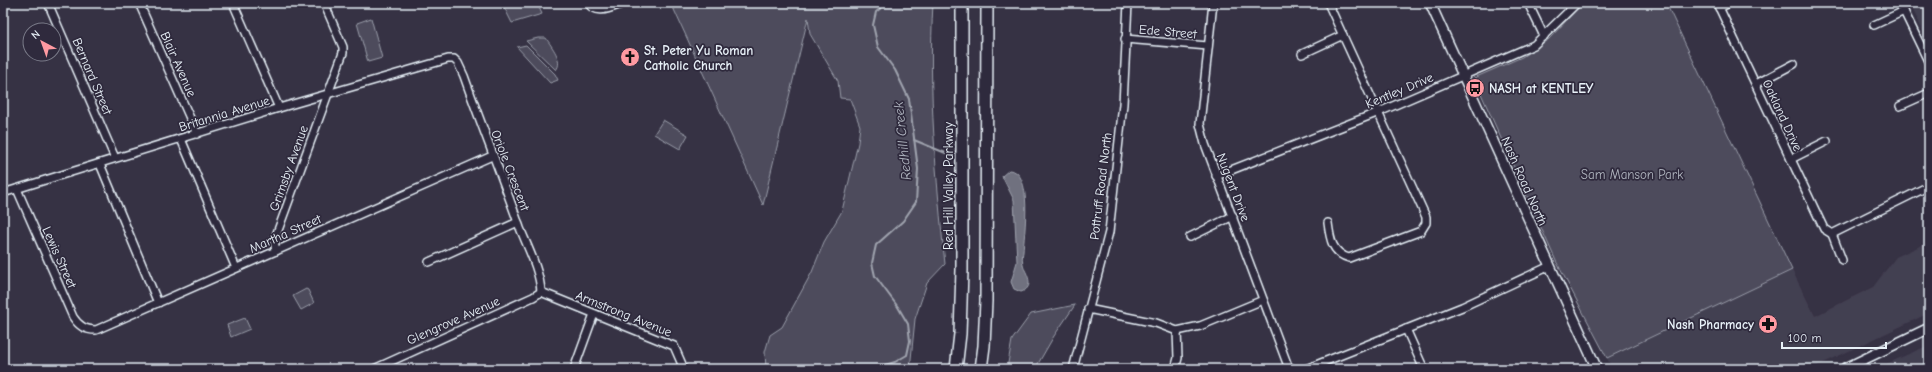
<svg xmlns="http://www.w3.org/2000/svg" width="1932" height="372" viewBox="0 0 1932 372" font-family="'Comic Neue',sans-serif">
	<rect width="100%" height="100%" fill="#363244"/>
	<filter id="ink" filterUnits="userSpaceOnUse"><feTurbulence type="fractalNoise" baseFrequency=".025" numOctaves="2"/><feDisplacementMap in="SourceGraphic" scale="8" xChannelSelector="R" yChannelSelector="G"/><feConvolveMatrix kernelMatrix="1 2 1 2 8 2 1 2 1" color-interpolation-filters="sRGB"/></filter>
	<g filter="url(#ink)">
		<g fill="#433f51">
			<polygon points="1910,3 1929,3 1929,45"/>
			<polygon points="1929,242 1929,313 1811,369 1612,369 1607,358 1792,270 1815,316 1873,287 1896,257"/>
			<polygon points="1929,345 1929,369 1876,369 1884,365"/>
		</g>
		<g fill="#4d4b5c" stroke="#9a9eaa">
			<polygon points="502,3 537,3 542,14 512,23"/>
			<path d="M671,3H933C928,90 936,178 945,264L927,283L915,319L910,369H766L765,352L770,335L782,327L812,272L824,242L842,211L858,143L860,126L850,99L840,98L838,81L810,34L808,18L763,205Z"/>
			<polygon points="1583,3 1666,3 1792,270 1607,358 1556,261 1474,78 1522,57 1549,39"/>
			<polygon points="371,18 382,58 368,62 357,23"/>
			<path d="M538,38H546C551,46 564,61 556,70L526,41Z"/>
			<polygon points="526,45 555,74 558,80 550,83 517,47"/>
			<polygon points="663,120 688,135 680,149 654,134"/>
			<polygon points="306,289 308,290 314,303 301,310 293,296"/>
			<polygon points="1075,305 1054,336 1035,369 1007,369 1012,340 1031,314"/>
			<polygon points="245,318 250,329 231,337 227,325"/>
		</g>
		<path fill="#70717f" stroke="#a0a4af" d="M1009,170C1034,170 1024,236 1023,252C1022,256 1022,266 1025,270C1029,278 1033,288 1021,292L1014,289L1011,282L1017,262L1014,200L1002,176Z"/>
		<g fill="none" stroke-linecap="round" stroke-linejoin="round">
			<g stroke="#a0a4af" stroke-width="2">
				<polyline points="914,140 948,154"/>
				<polyline points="882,369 885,365 895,362 907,355 910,341 908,324 898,307 875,276 872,263 876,245 903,221 916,202 918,169 909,99 895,70 878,47 873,25 876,12 887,3"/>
			</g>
			<defs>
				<g id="minor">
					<polyline points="48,3 115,158"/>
					<polyline points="139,3 197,134"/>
					<polyline points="233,3 279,108"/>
					<path d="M588,3C597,16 612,7 624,3"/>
					<polyline points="1213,3 1200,124 1205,144 1285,358 1288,366 1293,369"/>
					<path d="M1328,3L1426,217V223L1421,231L1349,258C1332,253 1330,239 1328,223"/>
					<polyline points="1528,3 1544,36"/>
					<polyline points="1717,3 1824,229 1832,234 1929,186"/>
					<polyline points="1900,3 1929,63"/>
					<polyline points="1719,8 1729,3"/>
					<polyline points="1874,25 1904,11"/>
					<polyline points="1125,39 1208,46"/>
					<polyline points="1302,54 1343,35"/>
					<polyline points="1756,84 1794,64"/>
					<polyline points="1900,106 1929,93"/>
					<polyline points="181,139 236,268"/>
					<polyline points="1791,159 1827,141"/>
					<polyline points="100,164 158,303"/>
					<polyline points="1216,176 1379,112 1534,45 1577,3"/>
					<path d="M17,189L73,317C79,326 85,330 96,330L492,156"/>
					<path d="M3,193L279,108L448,59H454L458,63L464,76C482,127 502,177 520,228C528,248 540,271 541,292"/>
					<polyline points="1832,234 1842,260"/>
					<polyline points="1190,237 1233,216"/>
					<polyline points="276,251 274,241 277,233 343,53 343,47 324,3"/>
					<polyline points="429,262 518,222"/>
					<polyline points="541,292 674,346 684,369"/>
					<polyline points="1088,309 1156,323 1177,331 1200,326 1263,300"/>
					<polyline points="1406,329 1423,367"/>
					<polyline points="374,369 533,297 541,292"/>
					<polyline points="574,369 594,314"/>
					<polyline points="1073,369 1109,232 1123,104 1128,3"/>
					<polyline points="1175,369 1178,358 1177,331"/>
					<polyline points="1306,369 1462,307 1550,266"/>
				</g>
				<g id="major">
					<polyline points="1430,3 1597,369"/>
					<polyline points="1844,369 1929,328"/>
				</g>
				<g id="highway">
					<polyline points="956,369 960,334 962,270 962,3"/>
					<polyline points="981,369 984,346 986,301 987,3"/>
				</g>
			</defs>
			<use href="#minor" stroke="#e8f1f8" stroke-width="10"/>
			<use href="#major" stroke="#e8f1f8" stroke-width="12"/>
			<use href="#highway" stroke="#e8f1f8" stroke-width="14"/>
			<use href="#minor" stroke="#2f2a3d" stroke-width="7"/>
			<use href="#major" stroke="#2f2a3d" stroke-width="9"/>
			<use href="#highway" stroke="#2f2a3d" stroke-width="11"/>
		</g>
	</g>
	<defs>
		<symbol id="church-disc" viewBox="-11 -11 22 22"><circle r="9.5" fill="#ff9aa2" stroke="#2f2a3d"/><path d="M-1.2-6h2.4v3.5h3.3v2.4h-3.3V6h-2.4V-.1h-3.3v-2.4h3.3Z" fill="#111"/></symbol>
		<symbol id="bus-disc" viewBox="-11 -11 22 22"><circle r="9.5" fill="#ff9aa2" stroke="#2f2a3d"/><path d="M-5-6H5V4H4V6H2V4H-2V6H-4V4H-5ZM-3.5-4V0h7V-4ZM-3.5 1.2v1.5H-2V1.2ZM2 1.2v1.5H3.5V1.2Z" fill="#111"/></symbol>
		<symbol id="pharmacy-disc" viewBox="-11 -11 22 22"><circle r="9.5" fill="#ff9aa2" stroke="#2f2a3d"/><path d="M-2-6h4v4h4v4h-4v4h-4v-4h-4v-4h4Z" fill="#111"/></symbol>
	</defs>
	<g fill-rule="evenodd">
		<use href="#church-disc" x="619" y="46" width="22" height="22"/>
		<use href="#bus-disc" x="1464" y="77" width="22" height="22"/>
		<use href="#pharmacy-disc" x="1757" y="313" width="22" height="22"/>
	</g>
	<g text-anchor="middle" stroke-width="3.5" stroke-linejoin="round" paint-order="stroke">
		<g font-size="13" fill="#e8f1f8" stroke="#2f2a3d">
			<text transform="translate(1168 31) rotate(5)" y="5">Ede Street</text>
			<text transform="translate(179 64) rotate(66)" y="5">Blair Avenue</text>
			<text transform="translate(93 76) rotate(67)" y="5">Bernard Street</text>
			<text transform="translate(1399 90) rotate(-23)" y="5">Kentley Drive</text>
			<text transform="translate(224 113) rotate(-17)" y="5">Britannia Avenue</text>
			<text transform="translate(1783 115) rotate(65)" y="5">Oakland Drive</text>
			<text transform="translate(288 168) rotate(-70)" y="5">Grimsby Avenue</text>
			<text transform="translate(511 170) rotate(69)" y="5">Oriole Crescent</text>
			<text transform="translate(1525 181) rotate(66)" y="5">Nash Road North</text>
			<text transform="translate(948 186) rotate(-90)" y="5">Red Hill Valley Parkway</text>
			<text transform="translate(1100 186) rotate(-83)" y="5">Pottruff Road North</text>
			<text transform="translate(1234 187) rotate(69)" y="5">Nugent Drive</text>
			<text transform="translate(285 233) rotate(-24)" y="5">Martha Street</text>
			<text transform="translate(60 257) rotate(66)" y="5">Lewis Street</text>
			<text transform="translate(624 313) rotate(22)" y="5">Armstrong Avenue</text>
			<text transform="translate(453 320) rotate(-24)" y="5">Glengrove Avenue</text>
		</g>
		<g font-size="13" font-weight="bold" fill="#e8f1f8" stroke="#2f2a3d" text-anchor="start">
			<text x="644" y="55">St. Peter Yu Roman<tspan x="644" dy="15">Catholic Church</tspan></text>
			<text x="1489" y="93">NASH at KENTLEY</text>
			<text x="1754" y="329" text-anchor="end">Nash Pharmacy</text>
		</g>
		<g font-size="13" fill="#b2b7c1" stroke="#2f2a3d">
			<text x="1632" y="179">Sam Manson Park</text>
		</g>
		<g font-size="14" font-style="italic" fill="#b2b7c2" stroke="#2f2a3d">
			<text transform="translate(902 141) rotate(-96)" y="5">Redhill Creek</text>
		</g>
	</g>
	<rect width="1932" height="372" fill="none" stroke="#2f2a3d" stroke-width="16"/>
	<rect x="8" y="8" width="1916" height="356" fill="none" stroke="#e8f1f8" stroke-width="1.5" filter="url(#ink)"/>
	<g transform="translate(42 42) rotate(319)"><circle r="19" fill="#2f2a3d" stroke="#797a88"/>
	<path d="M0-3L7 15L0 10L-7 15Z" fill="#ff9aa2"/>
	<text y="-6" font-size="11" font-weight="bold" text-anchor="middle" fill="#e8f1f8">N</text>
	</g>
	<path d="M1782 342v6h104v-6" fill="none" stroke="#e8f1f8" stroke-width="2"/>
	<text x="1788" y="342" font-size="12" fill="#e8f1f8" stroke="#2f2a3d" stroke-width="3" paint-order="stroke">100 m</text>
</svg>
